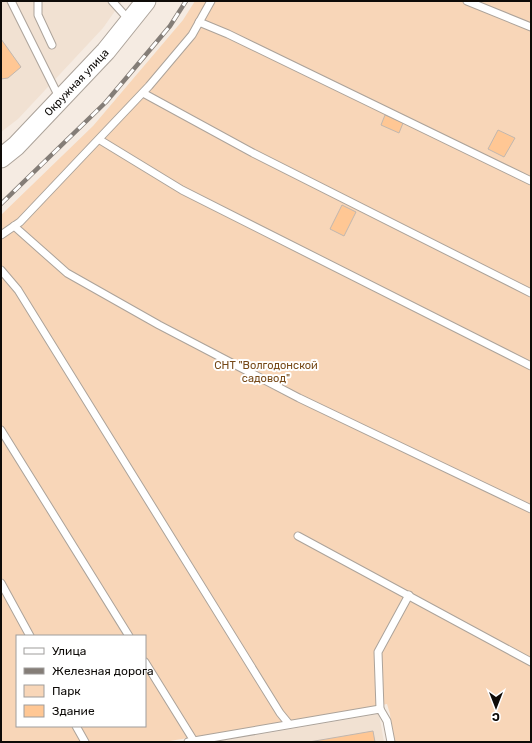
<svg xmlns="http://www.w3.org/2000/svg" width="532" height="743" viewBox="0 0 532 743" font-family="Rubik,sans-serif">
	<rect width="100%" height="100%" fill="#f5ebe2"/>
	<g fill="#f1e1d2">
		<polygon points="1,1 122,1 103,28 18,119 1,132"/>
		<polygon points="379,714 384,742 216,742"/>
	</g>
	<path fill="#f8d6b8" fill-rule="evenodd" d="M195,1H531V742H393L390,714L387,704L296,721L163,742H1V215L93,126L183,20ZM17,636H145V726H17Z"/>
	<g fill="#ffc794" stroke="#c1b7af">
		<polygon points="1,39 21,67 8,78 1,79"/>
		<polygon points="385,115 403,123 399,133 381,125"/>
		<polygon points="498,130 515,138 504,157 488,149"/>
		<polygon points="342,205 356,212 344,236 330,229"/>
		<polygon points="373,731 375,742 309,742"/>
	</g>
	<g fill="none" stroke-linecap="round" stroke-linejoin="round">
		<defs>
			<g id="lane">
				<polyline points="11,1 59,97"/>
				<polyline points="38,1 38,15 52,45"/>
				<polyline points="112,1 130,21"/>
				<polyline points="467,1 531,27"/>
				<polyline points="199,22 228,34 531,181"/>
				<polyline points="143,93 253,153 531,293"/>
				<polyline points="100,140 182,190 531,366"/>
				<polyline points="14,226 67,273 159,325 299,398 531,509"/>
				<polyline points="1,235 20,222 149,86 192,35 211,1"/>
				<polyline points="1,270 18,290 280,713 289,724"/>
				<polyline points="1,430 129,636"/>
				<polyline points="298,536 531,662"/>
				<polyline points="1,583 30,636"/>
				<polyline points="145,662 194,741"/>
				<polyline points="380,709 378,652 409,595"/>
				<polyline points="76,726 85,742"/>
				<polyline points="188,742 380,709 387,721 391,742"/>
			</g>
			<g id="secondary">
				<path id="s1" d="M1,158L16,146L106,51L146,1"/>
			</g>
		</defs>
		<use href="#lane" stroke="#aca39a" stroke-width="9"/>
		<use href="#secondary" stroke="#aca39a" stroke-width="21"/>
		<use href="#lane" stroke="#fff" stroke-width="7"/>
		<use href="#secondary" stroke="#fff" stroke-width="19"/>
		<defs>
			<polyline id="rail" points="1,204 106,102 170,26 186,1"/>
		</defs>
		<use href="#rail" stroke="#847d77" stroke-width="4.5"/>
		<use href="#rail" stroke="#fff" stroke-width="3" stroke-dasharray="9" stroke-linecap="butt"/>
	</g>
	<g text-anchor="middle" stroke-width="4" stroke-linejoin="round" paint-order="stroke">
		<g font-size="11" fill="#0e0b08" stroke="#fff">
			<text dy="4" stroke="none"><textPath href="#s1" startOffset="107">Окружная улица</textPath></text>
		</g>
		<g font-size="11" fill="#764918" stroke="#fff">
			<text x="266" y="369">СНТ "Волгодонской<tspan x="266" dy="13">садовод"</tspan></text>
		</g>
	</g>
	<rect width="532" height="743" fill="none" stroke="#0e0b08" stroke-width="4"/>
	<rect x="16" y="635" width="130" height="92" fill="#ffffff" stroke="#9f9d9c"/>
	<rect x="24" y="648" width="20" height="6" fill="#ffffff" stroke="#9f9d9c"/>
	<text x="52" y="655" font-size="12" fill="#0e0b08">Улица</text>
	<rect x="24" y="668" width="20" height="6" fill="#847d77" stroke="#9f9d9c"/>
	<text x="52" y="675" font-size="12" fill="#0e0b08">Железная дорога</text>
	<rect x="24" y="685" width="20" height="12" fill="#f8d6b8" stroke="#9f9d9c"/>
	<text x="52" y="695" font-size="12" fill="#0e0b08">Парк</text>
	<rect x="24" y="705" width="20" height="12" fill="#ffc794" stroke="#9f9d9c"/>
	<text x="52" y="715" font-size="12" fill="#0e0b08">Здание</text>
	<g transform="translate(496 707) rotate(180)" stroke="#ffffff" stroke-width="3" paint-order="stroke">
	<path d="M0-3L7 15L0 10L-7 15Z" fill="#0e0b08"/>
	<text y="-6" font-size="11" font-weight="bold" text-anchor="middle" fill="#0e0b08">С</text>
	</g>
</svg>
